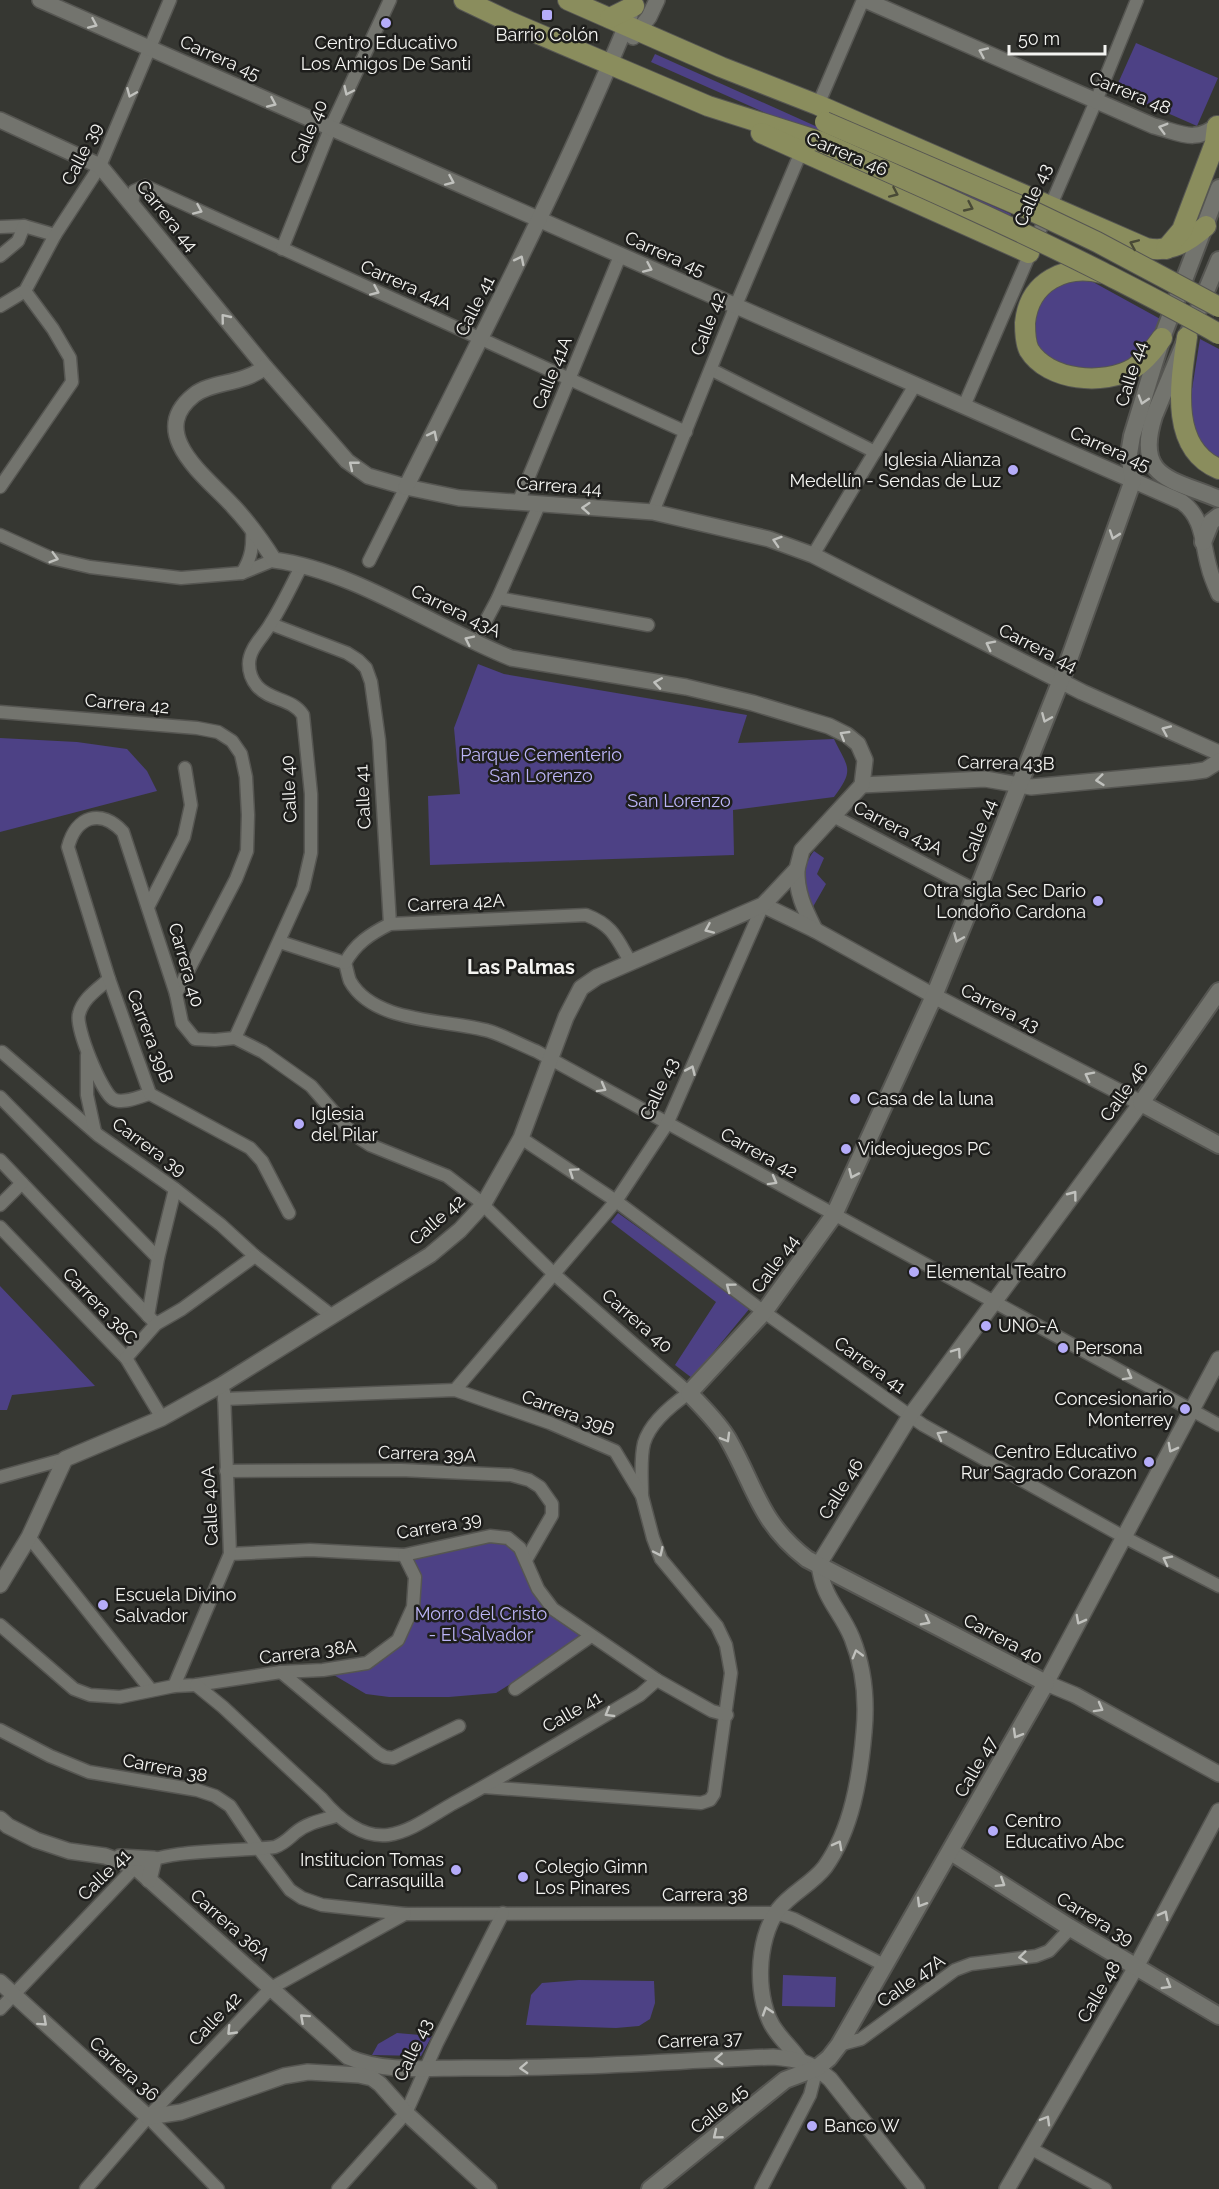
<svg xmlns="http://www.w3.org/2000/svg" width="1219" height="2189" viewBox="0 0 1219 2189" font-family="Raleway,sans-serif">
	<rect width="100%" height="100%" fill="#363732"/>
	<g fill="#4d4185">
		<polygon points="1136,43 1218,78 1197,126 1115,90"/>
		<polygon points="655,54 1011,214 1008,221 651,62"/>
		<path d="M1067,278L1093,282L1164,321C1160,329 1156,340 1149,346C1131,364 1095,375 1069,370C1059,368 1048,362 1038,358C1029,307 1024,310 1067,278Z"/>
		<polygon points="1200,339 1219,349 1219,466 1198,450 1189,408"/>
		<path d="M478,664L504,674L747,715L738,743L834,739C848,768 855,769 834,797L733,810L734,855L430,865L428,796L460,794L454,728Z"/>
		<polygon points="0,738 77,742 127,749 147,771 157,791 0,832"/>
		<path d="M814,851L824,858L817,874L826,884L810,912C804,891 799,870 814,851Z"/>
		<polygon points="618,1213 750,1308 692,1378 675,1365 716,1302 611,1222"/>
		<polygon points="0,1286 95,1386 12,1395 7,1410 0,1410"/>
		<polygon points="494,1537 512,1540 536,1590 588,1636 496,1693 449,1697 389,1697 366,1694 327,1671 371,1664 417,1608 408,1556"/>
		<polygon points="783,1975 836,1977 835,2007 782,2006"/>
		<polygon points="579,1980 654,1981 655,2003 650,2019 639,2026 616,2028 526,2025 531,1995 542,1983"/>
		<polygon points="397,2033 432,2036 421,2056 372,2055 378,2044"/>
	</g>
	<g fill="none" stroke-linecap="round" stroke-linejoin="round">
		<defs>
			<g id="minor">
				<polyline points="818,105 863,0"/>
				<polyline points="132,205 134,191 145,186 686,432"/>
				<polyline points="0,227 24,226 55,235"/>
				<polyline points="282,249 330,129 390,0"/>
				<polyline points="0,256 18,241 24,226"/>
				<polyline points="0,306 25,291 55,235 100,166 170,0"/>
				<polyline points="712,370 875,452"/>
				<polyline points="964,406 1096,101 1137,0"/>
				<polyline points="0,487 72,382 70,358 53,329 25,291"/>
				<polyline points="518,503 620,256"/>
				<polyline points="653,512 739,298 801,152"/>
				<polyline points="0,535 51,558 90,567 181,578 242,573 274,560"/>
				<polyline points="813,555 915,385"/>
				<polyline points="369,561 406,487"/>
				<path d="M242,573C252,557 253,546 252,527"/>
				<polyline points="498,598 648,625"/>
				<polyline points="271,624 347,653 358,660 366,668 371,682 379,740 390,924"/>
				<polyline points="481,630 498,598 539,505"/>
				<polyline points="0,712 197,728 218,732 232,741 241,754 246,777 248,815 247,851 236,879 176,994"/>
				<polyline points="833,816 977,891"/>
				<polyline points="148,907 184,837 191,805 185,768"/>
				<polyline points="280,942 345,963"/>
				<path d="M345,963C347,969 348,976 350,981C374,1024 447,1019 489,1031C505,1036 521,1045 536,1051L1219,1425"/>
				<path d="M345,963C355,944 370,934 390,924L586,915C613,925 617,939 631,963"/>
				<path d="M109,979C98,989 83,998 79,1014C75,1027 101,1091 113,1099C123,1105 140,1096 150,1094"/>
				<path d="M235,1038L303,888L311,853V794L303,715C292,698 270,701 257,686C252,680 249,671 249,664C249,648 264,636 271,623C283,604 292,584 302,565"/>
				<polyline points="2,1052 98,1135 175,1189 221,1225 255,1256 331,1315"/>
				<polyline points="87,1055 87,1095 95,1132"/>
				<polyline points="0,1097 158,1258"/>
				<polyline points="521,1138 616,1201 764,1312 923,1425 1124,1537 1219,1586"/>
				<polyline points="0,1160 156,1324"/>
				<polyline points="0,1205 22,1183"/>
				<path d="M289,1213L262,1161L250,1148L150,1094L109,979L68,847C76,816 101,808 123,832L176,994L182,1023L195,1039L215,1040L235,1038L263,1052L311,1086L353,1134L370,1145L447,1176L477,1199L554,1274L689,1393C673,1404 650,1423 644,1443C640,1459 642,1479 642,1496"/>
				<polyline points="0,1227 126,1358 162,1418"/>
				<polyline points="148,1316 158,1258 175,1189"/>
				<polyline points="126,1358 156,1324 182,1309 255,1256"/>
				<polyline points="455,1390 616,1201 667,1124 763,905"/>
				<polyline points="224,1399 455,1390 550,1423 615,1451 642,1496 653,1538 661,1559 717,1626 726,1645 731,1673 714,1794 710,1800 701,1803 484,1787"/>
				<polyline points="226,1471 401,1470 511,1475 529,1480 540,1487 552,1504 552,1515 526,1560"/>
				<polyline points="0,1477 65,1459"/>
				<polyline points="29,1537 151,1690"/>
				<polyline points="230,1554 310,1550 404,1555 490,1536 508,1538 520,1548 538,1589 553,1609 657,1680 712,1711 727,1715"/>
				<polyline points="0,1625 74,1689 90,1695 120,1697 174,1686 196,1685 281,1672 323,1670 367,1663 398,1640 413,1607 415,1577 404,1555"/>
				<polyline points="281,1672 378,1753 385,1757 393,1758 459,1726"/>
				<path d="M196,1685L223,1707L322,1799C338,1818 361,1838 388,1835C411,1832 434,1814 454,1803C517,1769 578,1731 640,1695L657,1680"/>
				<polyline points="174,1686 230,1554 224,1392"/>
				<polyline points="515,1689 591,1636"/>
				<polyline points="0,1730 50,1756 89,1772 197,1790 215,1796 230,1806 259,1849 290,1890 302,1898 322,1905 405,1914 776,1913 794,1919 884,1965"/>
				<path d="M0,2009L135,1867C166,1848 236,1852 275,1847C285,1843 288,1839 295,1833C307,1823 322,1820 336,1816"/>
				<polyline points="839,2045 861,2039 955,1970 971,1964 1036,1956 1049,1951 1066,1933 1069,1927"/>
				<polyline points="148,2117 218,2189"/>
				<polyline points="1030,2148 1105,2189"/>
				<polyline points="86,2189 148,2117 271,1988 405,1914"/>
				<polyline points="338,2189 406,2113 437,2043 503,1913"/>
				<polyline points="761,2189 810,2095 817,2068"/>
			</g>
			<g id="tertiary">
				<path d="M40,0L1182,502C1204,518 1202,543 1209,567C1211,576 1215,585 1219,594"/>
				<path d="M865,0L1154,126C1181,133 1195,144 1219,124"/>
				<polyline points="633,37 649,17 657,0"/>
				<polyline points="0,120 100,166 265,367 347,461 368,476 406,487 459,498 653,512 769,539 813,555 1082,692 1219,753"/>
				<path d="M406,487C484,331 564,177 630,16"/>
				<polyline points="862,785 985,779 1031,787 1191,772 1205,770 1219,761"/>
				<path d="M797,869C796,893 805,910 815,930"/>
				<path d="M763,905L815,930L934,996L1141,1103L910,1416L819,1564C823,1599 840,1609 852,1638C864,1668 867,1701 864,1732C860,1778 852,1829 825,1867C812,1884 791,1893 778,1910C756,1939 754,2002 776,2031C783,2041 792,2049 799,2059"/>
				<polyline points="1219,1359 1046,1683 1075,1695 1219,1774"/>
				<path d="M0,1585L29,1537L65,1459L162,1418L223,1384L430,1255L460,1230L483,1205L521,1138L566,1017L581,988L597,977L763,905L797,869L802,850L862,785L865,760L858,744L847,735L829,726L753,703L686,687L511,658C435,628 356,571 274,560C262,541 249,523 233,506C208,478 145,434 194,395C212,381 242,385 265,367"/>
				<path d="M0,1819L8,1826L36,1840L69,1851L105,1856L135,1867L348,2057C384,2073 427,2068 465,2068C568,2069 671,2061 773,2057C798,2059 810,2062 830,2079L917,2189"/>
				<polyline points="120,1857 154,1859 149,1880"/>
				<polyline points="0,1982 148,2117 181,2112 284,2076 308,2072 359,2075 372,2078 380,2084 406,2113 489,2189"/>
				<polyline points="1007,2189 1136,1967 1219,1811"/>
			</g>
			<g id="secondary">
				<path d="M1219,260L1154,416C1134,479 1172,479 1219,499"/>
				<polyline points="1203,542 1211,522 1219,516"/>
				<polyline points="1219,991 1141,1103 1219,1145"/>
				<polyline points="951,1852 1069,1927 1219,2016"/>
				<path d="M650,2189L785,2080L817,2068L829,2058L839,2045L1046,1683L807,1559C759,1522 756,1488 728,1439C718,1422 703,1408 689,1393L764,1312L834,1215L934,996L977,891L1067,665L1133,480L1129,454L1132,436L1162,338L1219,188"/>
			</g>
			<g id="primary">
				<polyline points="464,0 508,21 708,106 819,141"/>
				<path d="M568,0L721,67L818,105L1146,248C1170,253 1188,242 1206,226"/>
				<polyline points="610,18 634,6"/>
				<polyline points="761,133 1029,253"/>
				<polyline points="1166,249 1182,230 1215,143 1217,126"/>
				<path d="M1102,273C1066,264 1029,281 1025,323C1025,331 1025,342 1029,350C1048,381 1104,386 1134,368C1146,360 1154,349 1162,338"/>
				<path d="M1187,337C1181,380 1168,448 1219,469"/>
			</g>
		</defs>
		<use href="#minor" stroke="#565652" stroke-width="15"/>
		<use href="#tertiary" stroke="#565652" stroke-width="18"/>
		<use href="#secondary" stroke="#565652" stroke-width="20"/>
		<use href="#primary" stroke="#565652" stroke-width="22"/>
		<use href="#minor" stroke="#73746e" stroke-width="12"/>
		<use href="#tertiary" stroke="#73746e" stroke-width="15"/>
		<use href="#secondary" stroke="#73746e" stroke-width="16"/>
		<use href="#primary" stroke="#8a8d5d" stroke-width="20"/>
		<defs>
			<g id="primary-bridge">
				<polyline points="825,122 1030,210 1097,242 1219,307"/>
				<path d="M819,141C914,183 1009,225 1102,272C1141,292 1181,312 1219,334"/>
			</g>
		</defs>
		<use href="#primary-bridge" stroke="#565652" stroke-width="22" stroke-linecap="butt"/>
		<use href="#primary-bridge" stroke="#8a8d5d" stroke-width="20"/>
	</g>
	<defs><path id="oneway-chevron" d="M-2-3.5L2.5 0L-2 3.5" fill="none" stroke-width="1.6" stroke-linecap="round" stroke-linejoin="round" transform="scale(1.5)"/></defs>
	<g stroke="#c0c1bd">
		<use href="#oneway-chevron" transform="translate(93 24) rotate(24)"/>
		<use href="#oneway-chevron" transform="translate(983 52) rotate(-156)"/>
		<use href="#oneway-chevron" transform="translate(348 91) rotate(115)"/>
		<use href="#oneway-chevron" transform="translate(131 93) rotate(113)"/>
		<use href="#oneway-chevron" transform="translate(272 103) rotate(24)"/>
		<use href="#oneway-chevron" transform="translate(1163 128) rotate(-164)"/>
		<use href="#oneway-chevron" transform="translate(450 181) rotate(24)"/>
		<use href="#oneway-chevron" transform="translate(198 210) rotate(24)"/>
		<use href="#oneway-chevron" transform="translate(520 260) rotate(-63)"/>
		<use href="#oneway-chevron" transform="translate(648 268) rotate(24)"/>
		<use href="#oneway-chevron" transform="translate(375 291) rotate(24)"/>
		<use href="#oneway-chevron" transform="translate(225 318) rotate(-129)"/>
		<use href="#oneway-chevron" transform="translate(1143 400) rotate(107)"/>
		<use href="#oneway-chevron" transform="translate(433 435) rotate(-63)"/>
		<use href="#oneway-chevron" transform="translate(353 465) rotate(-141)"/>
		<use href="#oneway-chevron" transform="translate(586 508) rotate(-176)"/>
		<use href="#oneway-chevron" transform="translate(1114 535) rotate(109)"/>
		<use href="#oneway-chevron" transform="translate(777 541) rotate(-162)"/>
		<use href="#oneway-chevron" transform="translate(54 558) rotate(16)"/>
		<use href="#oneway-chevron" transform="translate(469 640) rotate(-154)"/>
		<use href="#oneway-chevron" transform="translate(990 645) rotate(-153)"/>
		<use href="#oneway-chevron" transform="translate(658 683) rotate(-171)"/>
		<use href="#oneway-chevron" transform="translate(1046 718) rotate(113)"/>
		<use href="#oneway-chevron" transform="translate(1166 730) rotate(-156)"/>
		<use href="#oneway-chevron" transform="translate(844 735) rotate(-149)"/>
		<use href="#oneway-chevron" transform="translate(1100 780) rotate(174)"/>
		<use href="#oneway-chevron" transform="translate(709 929) rotate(156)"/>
		<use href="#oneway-chevron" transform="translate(958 938) rotate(113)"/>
		<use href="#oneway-chevron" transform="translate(691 1070) rotate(-66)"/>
		<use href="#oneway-chevron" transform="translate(1089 1076) rotate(-153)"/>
		<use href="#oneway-chevron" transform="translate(602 1088) rotate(29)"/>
		<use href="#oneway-chevron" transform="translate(573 1172) rotate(-146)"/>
		<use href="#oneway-chevron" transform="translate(853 1174) rotate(114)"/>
		<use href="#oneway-chevron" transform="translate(773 1181) rotate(29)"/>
		<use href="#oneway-chevron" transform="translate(1073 1195) rotate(-53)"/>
		<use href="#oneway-chevron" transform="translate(730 1287) rotate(-143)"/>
		<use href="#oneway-chevron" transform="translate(957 1352) rotate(-55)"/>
		<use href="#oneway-chevron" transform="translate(1128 1376) rotate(29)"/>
		<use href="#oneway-chevron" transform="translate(941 1435) rotate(-151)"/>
		<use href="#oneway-chevron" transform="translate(726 1438) rotate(60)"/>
		<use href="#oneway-chevron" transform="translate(1172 1448) rotate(118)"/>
		<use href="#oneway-chevron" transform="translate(659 1552) rotate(65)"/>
		<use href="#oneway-chevron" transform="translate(1167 1560) rotate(-153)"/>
		<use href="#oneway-chevron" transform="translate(1080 1620) rotate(118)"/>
		<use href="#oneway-chevron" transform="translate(926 1621) rotate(28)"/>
		<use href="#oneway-chevron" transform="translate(857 1654) rotate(-106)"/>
		<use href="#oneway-chevron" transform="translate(1099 1708) rotate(29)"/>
		<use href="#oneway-chevron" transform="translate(609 1713) rotate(150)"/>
		<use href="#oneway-chevron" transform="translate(1017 1734) rotate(120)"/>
		<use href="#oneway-chevron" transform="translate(838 1845) rotate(-62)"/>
		<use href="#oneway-chevron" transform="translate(1001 1883) rotate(32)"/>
		<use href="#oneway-chevron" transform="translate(921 1903) rotate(121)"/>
		<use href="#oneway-chevron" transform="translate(1164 1915) rotate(-62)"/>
		<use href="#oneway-chevron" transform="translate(1023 1957) rotate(174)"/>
		<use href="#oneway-chevron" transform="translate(1167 1985) rotate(31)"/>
		<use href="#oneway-chevron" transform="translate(767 2011) rotate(-108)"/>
		<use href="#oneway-chevron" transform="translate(304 2018) rotate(-138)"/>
		<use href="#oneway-chevron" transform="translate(43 2022) rotate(42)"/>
		<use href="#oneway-chevron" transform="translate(231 2031) rotate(134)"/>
		<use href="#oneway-chevron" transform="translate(719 2059) rotate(177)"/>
		<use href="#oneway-chevron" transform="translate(524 2068) rotate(177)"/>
		<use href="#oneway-chevron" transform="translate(1046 2120) rotate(-60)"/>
		<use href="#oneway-chevron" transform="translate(717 2135) rotate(141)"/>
	</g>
	<g stroke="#494a36">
		<use href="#oneway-chevron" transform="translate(894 193) rotate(24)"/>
		<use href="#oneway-chevron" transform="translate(969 207) rotate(25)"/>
		<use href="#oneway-chevron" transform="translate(1134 244) rotate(-157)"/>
	</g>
	<g fill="#b5acf9" stroke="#1e1e1c" stroke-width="2">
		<rect x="541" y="9" width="12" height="12" rx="3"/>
		<circle cx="386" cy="23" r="6"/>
		<circle cx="1013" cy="470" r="6"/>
		<circle cx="1098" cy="901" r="6"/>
		<circle cx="855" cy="1099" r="6"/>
		<circle cx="299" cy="1124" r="6"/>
		<circle cx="846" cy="1149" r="6"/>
		<circle cx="914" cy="1272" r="6"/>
		<circle cx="986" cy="1326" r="6"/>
		<circle cx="1063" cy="1348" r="6"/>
		<circle cx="1185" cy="1409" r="6"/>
		<circle cx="1149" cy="1462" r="6"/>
		<circle cx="103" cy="1605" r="6"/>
		<circle cx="993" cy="1831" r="6"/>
		<circle cx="456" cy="1870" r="6"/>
		<circle cx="523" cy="1877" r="6"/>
		<circle cx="812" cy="2126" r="6"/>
	</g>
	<g text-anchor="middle" stroke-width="5" stroke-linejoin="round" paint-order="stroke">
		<g font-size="18" fill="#f4f4f1" stroke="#1e1e1c" text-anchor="start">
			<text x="547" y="41" text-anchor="middle">Barrio Colón</text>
			<text x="386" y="49" text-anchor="middle">Centro Educativo<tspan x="386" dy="21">Los Amigos De Santi</tspan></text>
			<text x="1001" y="466" text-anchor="end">Iglesia Alianza<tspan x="1001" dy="21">Medellín - Sendas de Luz</tspan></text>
			<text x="1086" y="897" text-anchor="end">Otra sigla Sec Dario<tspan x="1086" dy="21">Londoño Cardona</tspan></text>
			<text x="867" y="1105">Casa de la luna</text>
			<text x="311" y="1120">Iglesia<tspan x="311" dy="21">del Pilar</tspan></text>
			<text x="858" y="1155">Videojuegos PC</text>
			<text x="926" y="1278">Elemental Teatro</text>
			<text x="998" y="1332">UNO-A</text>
			<text x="1075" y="1354">Persona</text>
			<text x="1173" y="1405" text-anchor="end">Concesionario<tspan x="1173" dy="21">Monterrey</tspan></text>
			<text x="1137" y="1458" text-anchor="end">Centro Educativo<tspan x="1137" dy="21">Rur Sagrado Corazon</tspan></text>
			<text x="115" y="1601">Escuela Divino<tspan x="115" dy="21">Salvador</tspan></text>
			<text x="1005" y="1827">Centro<tspan x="1005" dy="21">Educativo Abc</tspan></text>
			<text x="444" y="1866" text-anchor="end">Institucion Tomas<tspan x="444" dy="21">Carrasquilla</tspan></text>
			<text x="535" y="1873">Colegio Gimn<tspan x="535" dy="21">Los Pinares</tspan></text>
			<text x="824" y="2132">Banco W</text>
		</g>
		<g font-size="18" fill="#f4f4f1" stroke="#1e1e1c">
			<text transform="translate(220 58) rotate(24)" y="6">Carrera 45</text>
			<text transform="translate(1130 93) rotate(22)" y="6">Carrera 48</text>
			<text transform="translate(309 132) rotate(-67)" y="6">Calle 40</text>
			<text transform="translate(82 154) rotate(-63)" y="6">Calle 39</text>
			<text transform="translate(847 154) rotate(23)" y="6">Carrera 46</text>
			<text transform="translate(1033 195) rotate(-66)" y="6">Calle 43</text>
			<text transform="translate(167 216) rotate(51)" y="6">Carrera 44</text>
			<text transform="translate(665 254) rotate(24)" y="6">Carrera 45</text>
			<text transform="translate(406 285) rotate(24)" y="6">Carrera 44A</text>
			<text transform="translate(475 306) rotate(-63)" y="6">Calle 41</text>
			<text transform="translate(708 324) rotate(-69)" y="6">Calle 42</text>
			<text transform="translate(552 373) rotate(-68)" y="6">Calle 41A</text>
			<text transform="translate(1131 374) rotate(-73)" y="6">Calle 44</text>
			<text transform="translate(1110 449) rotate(24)" y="6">Carrera 45</text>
			<text transform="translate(559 486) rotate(4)" y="6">Carrera 44</text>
			<text transform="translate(456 611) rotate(26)" y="6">Carrera 43A</text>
			<text transform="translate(1038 648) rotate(27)" y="6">Carrera 44</text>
			<text transform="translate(127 704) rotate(5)" y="6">Carrera 42</text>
			<text transform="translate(1006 763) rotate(1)" y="6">Carrera 43B</text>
			<text transform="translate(289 789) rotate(-93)" y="6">Calle 40</text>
			<text transform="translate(363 797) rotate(-93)" y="6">Calle 41</text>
			<text transform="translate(898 828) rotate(27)" y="6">Carrera 43A</text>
			<text transform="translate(979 831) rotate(-69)" y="6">Calle 44</text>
			<text transform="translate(456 903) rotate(-3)" y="6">Carrera 42A</text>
			<text transform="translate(186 965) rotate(74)" y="6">Carrera 40</text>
			<text transform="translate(1000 1008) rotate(27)" y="6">Carrera 43</text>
			<text transform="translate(150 1036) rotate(69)" y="6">Carrera 39B</text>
			<text transform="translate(659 1089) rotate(-65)" y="6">Calle 43</text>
			<text transform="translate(1124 1092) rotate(-54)" y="6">Calle 46</text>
			<text transform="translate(149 1147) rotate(36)" y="6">Carrera 39</text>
			<text transform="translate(759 1153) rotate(29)" y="6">Carrera 42</text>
			<text transform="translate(437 1220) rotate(-41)" y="6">Calle 42</text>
			<text transform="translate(775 1264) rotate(-54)" y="6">Calle 44</text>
			<text transform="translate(100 1306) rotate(46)" y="6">Carrera 38C</text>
			<text transform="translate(637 1321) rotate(41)" y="6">Carrera 40</text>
			<text transform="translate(870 1365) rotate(36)" y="6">Carrera 41</text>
			<text transform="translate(568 1413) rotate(21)" y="6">Carrera 39B</text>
			<text transform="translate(427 1454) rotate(2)" y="6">Carrera 39A</text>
			<text transform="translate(841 1489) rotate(-58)" y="6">Calle 46</text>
			<text transform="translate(210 1506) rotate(-93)" y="6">Calle 40A</text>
			<text transform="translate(439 1526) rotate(-10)" y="6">Carrera 39</text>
			<text transform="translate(1003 1639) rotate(28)" y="6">Carrera 40</text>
			<text transform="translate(308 1652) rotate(-7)" y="6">Carrera 38A</text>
			<text transform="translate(572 1712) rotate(-30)" y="6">Calle 41</text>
			<text transform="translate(976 1767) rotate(-60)" y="6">Calle 47</text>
			<text transform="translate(165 1768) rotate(11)" y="6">Carrera 38</text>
			<text transform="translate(104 1875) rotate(-44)" y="6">Calle 41</text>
			<text x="705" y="1901">Carrera 38</text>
			<text transform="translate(1095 1919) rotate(31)" y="6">Carrera 39</text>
			<text transform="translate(230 1925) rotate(41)" y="6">Carrera 36A</text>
			<text transform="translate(911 1981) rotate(-35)" y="6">Calle 47A</text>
			<text transform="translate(1099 1992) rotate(-60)" y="6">Calle 48</text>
			<text transform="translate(215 2019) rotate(-46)" y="6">Calle 42</text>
			<text transform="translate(700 2040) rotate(-3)" y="6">Carrera 37</text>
			<text transform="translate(413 2050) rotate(-65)" y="6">Calle 43</text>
			<text transform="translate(124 2069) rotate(42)" y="6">Carrera 36</text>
			<text transform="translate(719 2109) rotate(-39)" y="6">Calle 45</text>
		</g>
		<g font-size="18" fill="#bcb5f7" stroke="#1e1e1c">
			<text x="541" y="761">Parque Cementerio<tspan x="541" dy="21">San Lorenzo</tspan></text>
			<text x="679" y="807">San Lorenzo</text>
			<text x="481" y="1620">Morro del Cristo<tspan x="481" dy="21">- El Salvador</tspan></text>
		</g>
		<g font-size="20" font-weight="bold" fill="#f4f4f1" stroke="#1e1e1c">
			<text x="521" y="974">Las Palmas</text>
		</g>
	</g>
	<path d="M1009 45v9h96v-9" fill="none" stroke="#f4f4f1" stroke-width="3"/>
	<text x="1018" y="45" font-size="18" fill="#f4f4f1" stroke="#1e1e1c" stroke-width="4.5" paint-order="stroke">50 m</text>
</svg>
